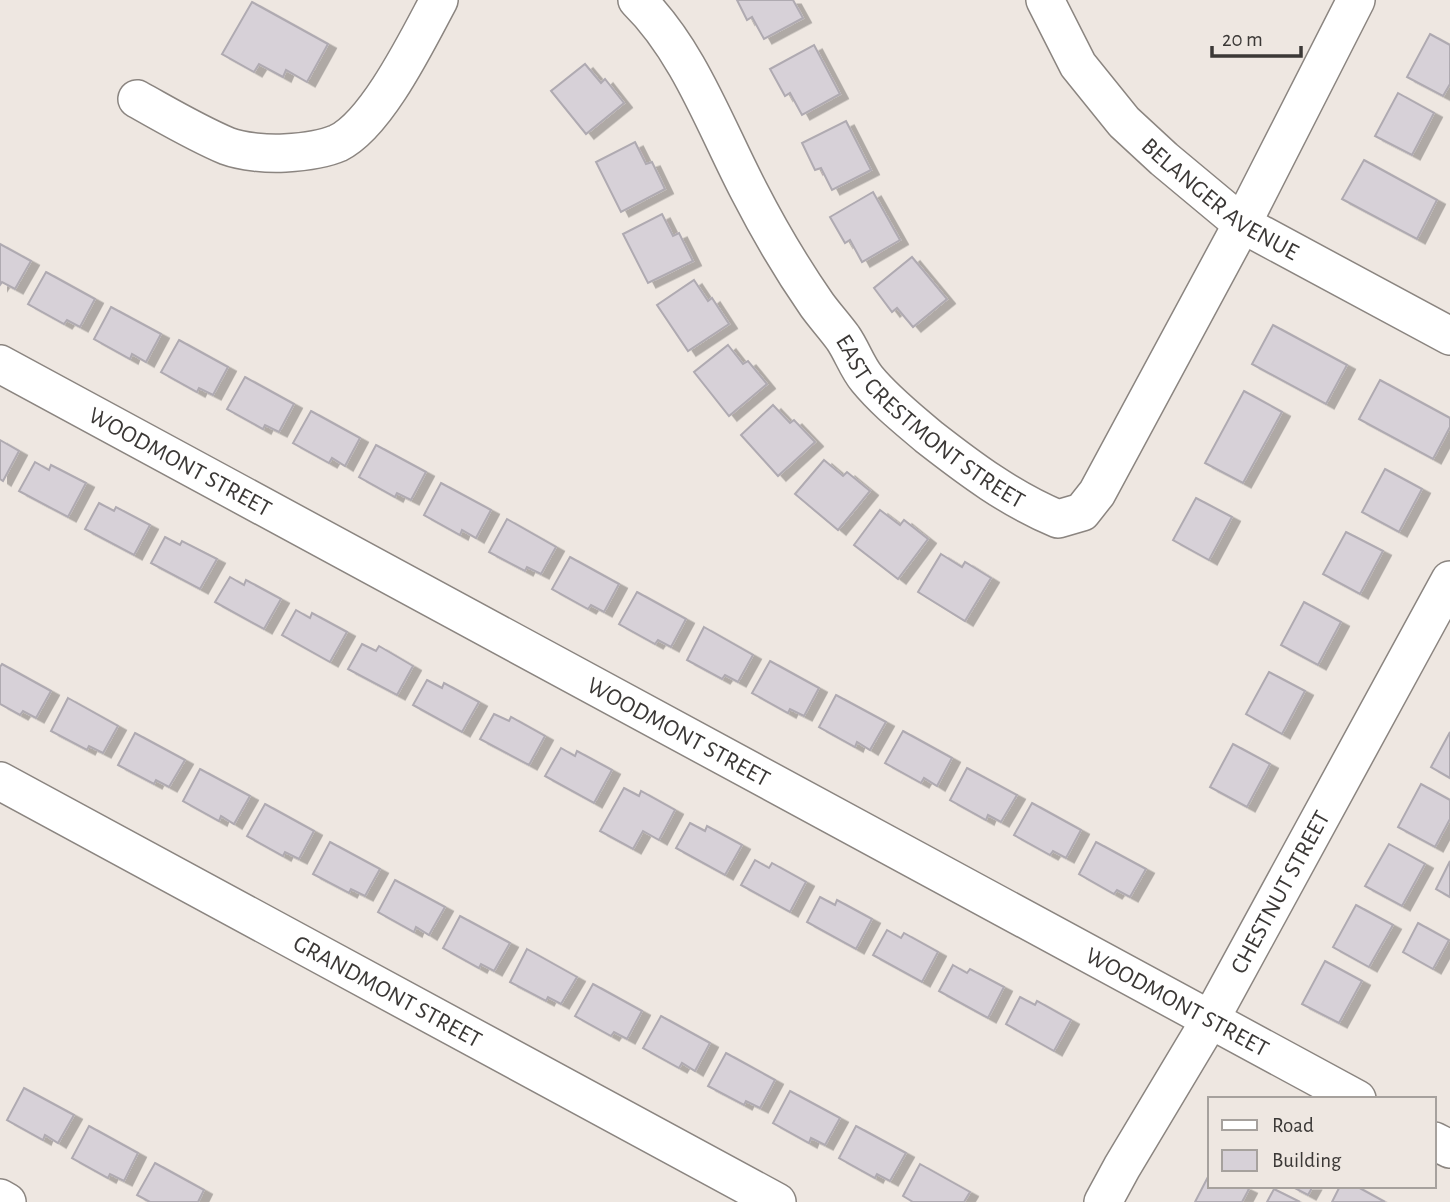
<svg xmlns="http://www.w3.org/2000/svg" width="1450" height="1202" viewBox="0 0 1450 1202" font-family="'Alegreya Sans',sans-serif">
	<defs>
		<filter id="shadow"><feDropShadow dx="8" dy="4.5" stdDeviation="0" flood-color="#0004"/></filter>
	</defs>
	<rect width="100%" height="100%" fill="#eee7e1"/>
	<g fill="#d7d1d8" stroke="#afaab1" stroke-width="2" filter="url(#shadow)">
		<polygon points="737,0 793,0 803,18 764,39 752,17 747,20"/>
		<polygon points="252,2 328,44 307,82 286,70 283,77 259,64 254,72 222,54"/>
		<polygon points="1430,34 1450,45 1450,84 1443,96 1407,77"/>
		<polygon points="814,45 840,94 802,115 790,93 785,96 770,69"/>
		<polygon points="585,64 601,83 605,79 624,103 586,134 551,91"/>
		<polygon points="1398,93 1434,113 1412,155 1375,136"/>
		<polygon points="846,121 871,170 832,190 821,168 815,170 802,143"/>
		<polygon points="635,142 646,164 652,162 665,189 621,212 596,162"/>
		<polygon points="1364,160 1437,200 1417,239 1342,199"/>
		<polygon points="873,192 900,240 862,262 850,240 845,243 830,217"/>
		<polygon points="662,214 673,236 679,233 693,261 648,283 623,234"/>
		<polygon points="0,244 31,261 15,289 2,282 0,285"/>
		<polygon points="912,257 947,299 913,327 897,308 892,312 874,288"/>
		<polygon points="46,272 95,299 80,327 67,320 64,324 28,304"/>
		<polygon points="694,280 708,301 712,298 729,324 688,351 657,305"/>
		<polygon points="111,307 161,334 146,362 132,354 130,359 94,339"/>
		<polygon points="1273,325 1347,365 1326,404 1252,364"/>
		<polygon points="179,340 228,367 213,395 199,388 197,392 161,372"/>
		<polygon points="728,345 743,364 748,361 767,384 729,416 694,372"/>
		<polygon points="245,377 294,404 279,432 265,425 263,429 227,409"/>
		<polygon points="1380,380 1450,418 1450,427 1433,459 1359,419"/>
		<polygon points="1244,391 1282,412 1243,483 1205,463"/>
		<polygon points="773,405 790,423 794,420 815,442 778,476 741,435"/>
		<polygon points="311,411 360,438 345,466 332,458 329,463 293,443"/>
		<polygon points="0,440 19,451 3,481 0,479"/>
		<polygon points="376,445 426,472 411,500 397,493 395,497 359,477"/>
		<polygon points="824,460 843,476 847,472 870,491 838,530 795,494"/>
		<polygon points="35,462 49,470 51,465 86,483 68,517 19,491"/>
		<polygon points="1385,469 1422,489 1399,532 1362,512"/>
		<polygon points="441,483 491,510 476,538 462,530 460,535 424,515"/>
		<polygon points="1196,498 1232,517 1209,560 1173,540"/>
		<polygon points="99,503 114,511 116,507 150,525 134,555 85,529"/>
		<polygon points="880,510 900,525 904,520 928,539 898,579 854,545"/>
		<polygon points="507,519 556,547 541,574 527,567 525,571 489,552"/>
		<polygon points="1346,532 1383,551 1360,594 1323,574"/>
		<polygon points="165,537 180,545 182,541 217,559 200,589 151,563"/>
		<polygon points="941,554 962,567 965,562 991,578 965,621 918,592"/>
		<polygon points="570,557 619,584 604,612 591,605 588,609 552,589"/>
		<polygon points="230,577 244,585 246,580 281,599 264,629 215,602"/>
		<polygon points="637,592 686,619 671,647 658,640 655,644 619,624"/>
		<polygon points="1304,602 1341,622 1318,665 1281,645"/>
		<polygon points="296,610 310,618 312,613 347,632 330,662 282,635"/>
		<polygon points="704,627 753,655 738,682 725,675 722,679 687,660"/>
		<polygon points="362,644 376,651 379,646 413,666 397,695 348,669"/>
		<polygon points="770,661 819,688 804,716 790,709 788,713 752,693"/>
		<polygon points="2,664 51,691 36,718 23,711 20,715 0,704 0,667"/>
		<polygon points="1269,672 1305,691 1282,734 1246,714"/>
		<polygon points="427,680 442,688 444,683 479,702 462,732 413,705"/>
		<polygon points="836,695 886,722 870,750 857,742 855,747 819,727"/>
		<polygon points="68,698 118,726 103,753 89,746 87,750 51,731"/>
		<polygon points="494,714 509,721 511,717 545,736 529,765 480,739"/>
		<polygon points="903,731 952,758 937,786 924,778 921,783 885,763"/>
		<polygon points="1450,732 1450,778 1431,767"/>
		<polygon points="135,733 185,760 169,787 156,780 154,784 118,765"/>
		<polygon points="1233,744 1270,764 1247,807 1210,787"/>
		<polygon points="561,748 575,756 577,751 612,770 594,803 545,776"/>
		<polygon points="967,768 1017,795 1001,822 988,815 986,820 950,800"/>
		<polygon points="200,769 250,796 234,824 221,816 219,821 183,801"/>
		<polygon points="1421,784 1450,800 1450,819 1435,847 1398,827"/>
		<polygon points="624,788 639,796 641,791 675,810 659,840 643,831 633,849 600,831"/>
		<polygon points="1032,803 1081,830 1066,858 1053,851 1050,855 1014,835"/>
		<polygon points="265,804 314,831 299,859 285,852 283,856 247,836"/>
		<polygon points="690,823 705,831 707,826 742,845 725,875 676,848"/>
		<polygon points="330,842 380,869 365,896 351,889 349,893 313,874"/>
		<polygon points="1096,842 1146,869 1130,897 1117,890 1114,894 1079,874"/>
		<polygon points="1389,844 1425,864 1402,906 1365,886"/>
		<polygon points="755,860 769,868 772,863 806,882 790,912 741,885"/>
		<polygon points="1450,861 1450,897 1436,889"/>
		<polygon points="395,880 445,907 429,935 416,927 414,932 378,912"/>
		<polygon points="820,897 835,905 837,900 872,919 856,949 807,922"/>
		<polygon points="1356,905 1393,925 1369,967 1333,947"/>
		<polygon points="460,916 510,943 494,971 481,964 479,968 443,948"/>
		<polygon points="1418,923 1449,940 1433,969 1403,952"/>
		<polygon points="887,930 901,938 904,933 938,952 922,982 873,955"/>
		<polygon points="527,949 577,977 561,1004 548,997 546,1001 510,982"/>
		<polygon points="1325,961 1362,981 1339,1023 1302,1004"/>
		<polygon points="953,965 967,973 970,969 1004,987 988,1018 939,991"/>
		<polygon points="593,984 642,1011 627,1039 614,1032 611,1036 575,1016"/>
		<polygon points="1020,997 1035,1005 1037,1001 1071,1020 1054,1051 1006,1024"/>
		<polygon points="661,1016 710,1043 695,1071 682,1063 679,1068 643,1048"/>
		<polygon points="726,1053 775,1080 760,1108 746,1101 744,1105 708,1086"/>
		<polygon points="24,1088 74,1115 58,1143 45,1135 43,1140 7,1120"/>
		<polygon points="790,1091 840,1118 825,1145 811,1138 809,1143 773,1123"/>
		<polygon points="89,1126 138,1153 124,1181 110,1174 108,1178 72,1158"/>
		<polygon points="856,1126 906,1153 890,1181 877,1174 875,1178 839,1158"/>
		<polygon points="155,1163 204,1190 198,1202 150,1202 137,1195"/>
		<polygon points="920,1164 970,1192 964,1202 913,1202 903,1196"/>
		<polygon points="1210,1173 1210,1186 1243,1186 1249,1189 1242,1202 1195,1202"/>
		<polygon points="1291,1186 1313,1186 1308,1195"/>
		<polygon points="1340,1186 1356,1186 1385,1202 1332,1202"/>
		<polygon points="1274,1189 1300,1202 1267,1202"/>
	</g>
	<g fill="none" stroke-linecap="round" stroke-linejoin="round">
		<defs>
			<g id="street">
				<path id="s1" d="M637,0C689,51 716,128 749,191C769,230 792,269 817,305C825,316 835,327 843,338C852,351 857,367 867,379C885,401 908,419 929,437C970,469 1010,499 1058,519L1082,512L1097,493L1242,224L1356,0"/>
				<path id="s2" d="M1045,0L1078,65L1124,122L1164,159L1242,224L1450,336"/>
				<path d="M137,99C166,115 196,133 227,146C243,152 268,154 285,153C302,152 322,150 338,143C377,124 418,39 439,0"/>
				<path id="s3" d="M0,364L1357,1099"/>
				<path id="s4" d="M0,781L777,1202"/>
				<polyline points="1434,1141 1450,1149"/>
				<polyline points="0,1198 7,1202"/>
				<path id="s5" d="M1103,1202L1122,1167L1210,1020L1450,580"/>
			</g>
		</defs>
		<use href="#street" stroke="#8b8580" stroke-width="40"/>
		<use href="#street" stroke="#fff" stroke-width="37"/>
	</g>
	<g text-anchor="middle" stroke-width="6" stroke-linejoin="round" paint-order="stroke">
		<g font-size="24" fill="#3b3836" stroke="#eee7e1">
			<text dy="8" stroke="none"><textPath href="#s2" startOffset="270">BELANGER AVENUE</textPath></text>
			<text dy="8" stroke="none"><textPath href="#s1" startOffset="520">EAST CRESTMONT STREET</textPath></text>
			<text dy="8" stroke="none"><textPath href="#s3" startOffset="205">WOODMONT STREET</textPath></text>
			<text dy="8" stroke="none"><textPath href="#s3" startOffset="772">WOODMONT STREET</textPath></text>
			<text dy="8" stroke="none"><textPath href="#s5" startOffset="357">CHESTNUT STREET</textPath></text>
			<text dy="8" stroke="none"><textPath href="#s4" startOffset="441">GRANDMONT STREET</textPath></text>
			<text dy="8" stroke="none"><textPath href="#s3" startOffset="1339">WOODMONT STREET</textPath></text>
		</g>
	</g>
	<rect x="1208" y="1097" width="228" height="91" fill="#eee7e1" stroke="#a6a19d" stroke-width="2"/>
	<rect x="1222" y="1120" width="35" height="10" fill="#ffffff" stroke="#a6a19d" stroke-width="2"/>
	<text x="1272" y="1132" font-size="21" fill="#3b3836">Road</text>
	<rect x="1222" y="1150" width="35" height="21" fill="#d7d1d8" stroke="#a6a19d" stroke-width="2"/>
	<text x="1272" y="1167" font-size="21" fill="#3b3836">Building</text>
	<path d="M1212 46v10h89v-10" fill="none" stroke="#3b3836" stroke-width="3.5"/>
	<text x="1222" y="46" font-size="21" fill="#3b3836" stroke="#eee7e1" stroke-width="5" paint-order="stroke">20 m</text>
</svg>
